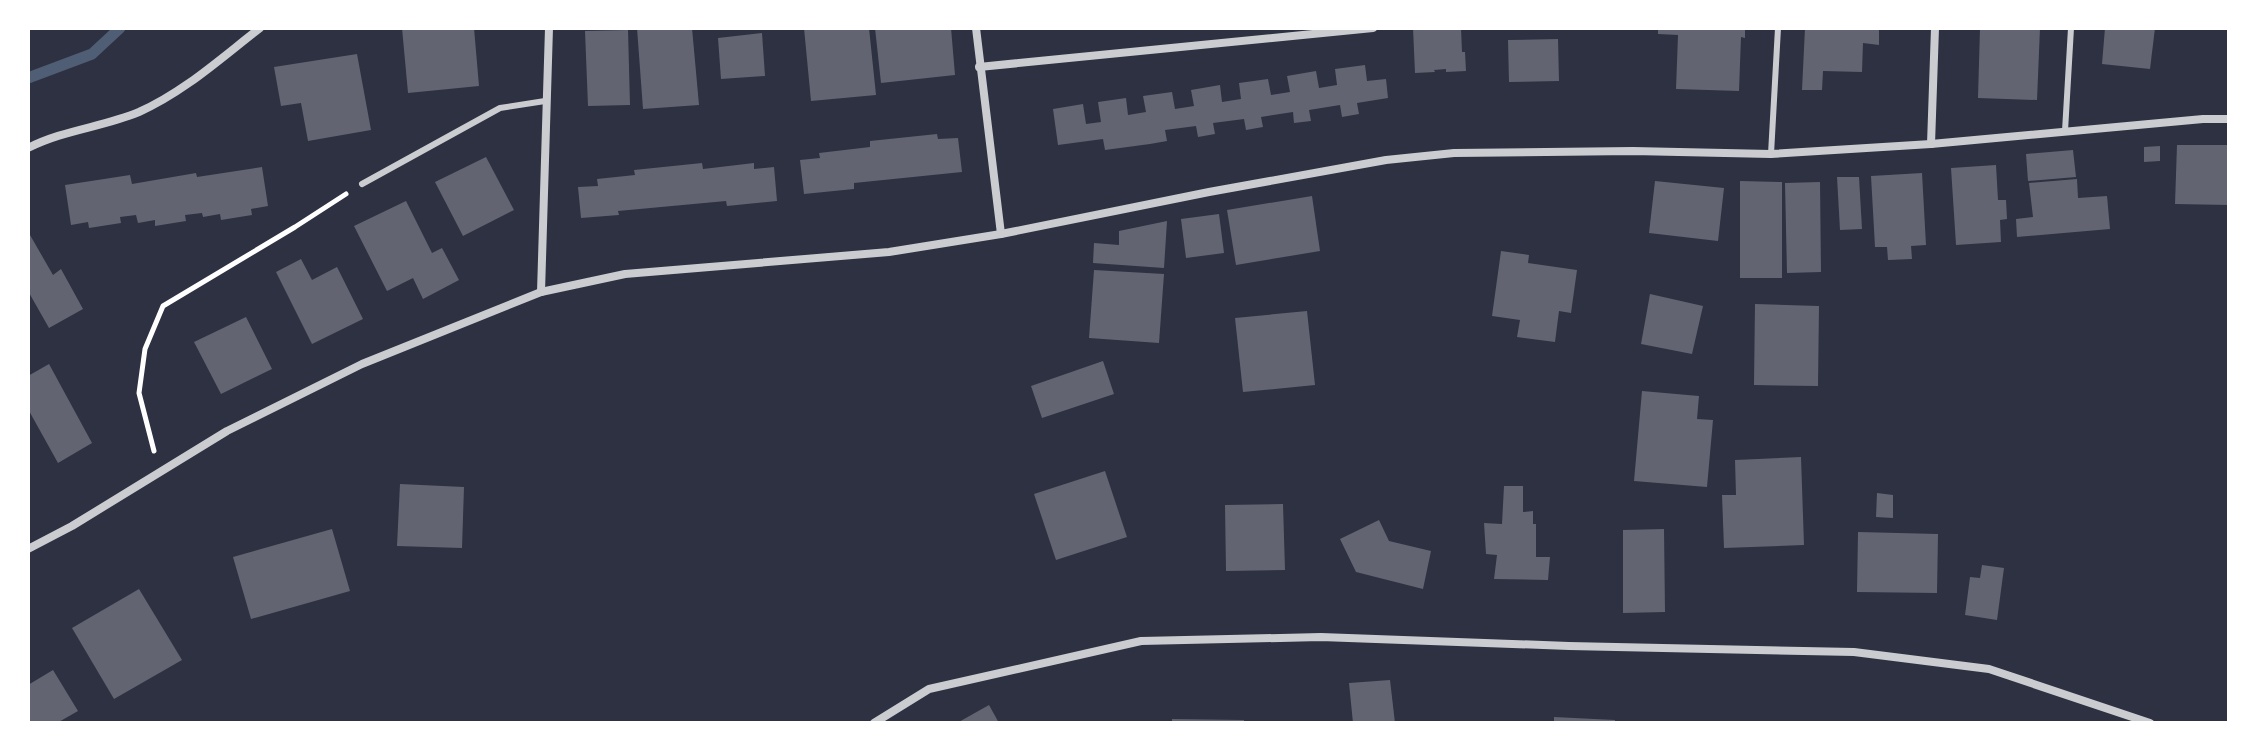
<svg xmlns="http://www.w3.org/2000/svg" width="2257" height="751" viewBox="0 0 2257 751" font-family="'Archivo Narrow',sans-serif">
	<rect width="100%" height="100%" fill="#2d3142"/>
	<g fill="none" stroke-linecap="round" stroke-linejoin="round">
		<polyline stroke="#4f5d75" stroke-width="11" points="28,78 92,54 120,28"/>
	</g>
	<g fill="#626471">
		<polygon points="402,28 474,28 479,86 408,93"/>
		<polygon points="637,28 692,28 699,105 643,109"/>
		<polygon points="804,28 869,28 876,95 811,101"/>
		<polygon points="875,28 951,28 955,75 881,83"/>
		<polygon points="1413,28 1461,28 1462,52 1465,52 1466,71 1446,72 1446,69 1434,70 1435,72 1415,73"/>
		<polygon points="1658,28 1745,28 1745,38 1741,37 1739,91 1676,89 1678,35 1658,34"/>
		<polygon points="1805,28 1879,28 1879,45 1863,43 1862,72 1823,71 1822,90 1802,90"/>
		<polygon points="1980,28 2040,28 2037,100 1978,98"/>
		<polygon points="2105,28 2155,28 2150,69 2102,64"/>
		<polygon points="628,30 630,105 588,106 585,31"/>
		<polygon points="762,33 765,76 721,79 718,38"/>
		<polygon points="1558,39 1559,81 1509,82 1508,40"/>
		<polygon points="357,54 371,130 308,141 301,103 281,106 274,67"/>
		<polygon points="1365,65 1367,81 1386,79 1388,98 1357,103 1359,114 1342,117 1340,105 1309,110 1311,121 1294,123 1293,112 1261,117 1263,127 1246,130 1244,119 1213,123 1215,134 1198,137 1196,126 1165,130 1167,141 1150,144 1105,150 1103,139 1058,145 1053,109 1083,104 1086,124 1101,122 1098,102 1126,98 1128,115 1146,112 1143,96 1172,92 1175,109 1194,106 1191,90 1220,85 1222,102 1241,99 1239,83 1268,79 1271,95 1290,92 1287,76 1316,71 1319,88 1337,85 1335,69"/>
		<polygon points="937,134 938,139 958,138 962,172 854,183 854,189 804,194 800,160 820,158 819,153 870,147 870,141"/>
		<polygon points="2177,145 2229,145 2229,205 2175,204"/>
		<polygon points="2160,146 2160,161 2144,162 2144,147"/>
		<polygon points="2073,150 2076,177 2028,181 2026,154"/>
		<polygon points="486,157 514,210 463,236 435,182"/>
		<polygon points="702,163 703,169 754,163 754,169 774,167 777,201 727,206 726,201 618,211 619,215 581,218 578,187 598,186 597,179 635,175 634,170"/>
		<polygon points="1996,165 1998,200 2006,200 2007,219 2000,220 2001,242 1956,245 1951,168"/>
		<polygon points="262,167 268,206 251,209 252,215 221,220 220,214 203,217 202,213 185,215 186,221 155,226 155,220 138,223 136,215 120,217 121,223 89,228 88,222 71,225 65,185 130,175 132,184 196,173 197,177"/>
		<polygon points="1922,173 1926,245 1911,246 1912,259 1888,260 1887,247 1875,247 1871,176"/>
		<polygon points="1837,177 1859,177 1862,229 1840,230"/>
		<polygon points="2077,179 2078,198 2107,196 2110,229 2017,237 2016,219 2033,217 2029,183"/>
		<polygon points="1655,181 1724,188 1718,241 1649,233"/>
		<polygon points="1740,181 1782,182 1782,278 1740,278"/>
		<polygon points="1820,182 1821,272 1787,273 1785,183"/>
		<polygon points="1312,196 1320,251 1236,265 1227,210"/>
		<polygon points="406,201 432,253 442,248 459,280 423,299 413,278 387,291 354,226"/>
		<polygon points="1219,214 1224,253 1186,258 1181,219"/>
		<polygon points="1167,221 1164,268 1093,263 1094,243 1119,245 1119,231"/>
		<polygon points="30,235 53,275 61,269 83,309 49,328 28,291 28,236"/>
		<polygon points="1501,251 1529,255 1528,263 1577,270 1571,313 1559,311 1555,342 1517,337 1520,320 1492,316"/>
		<polygon points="301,259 312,280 337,267 363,319 312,344 276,272"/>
		<polygon points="1094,270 1164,274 1159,343 1089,338"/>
		<polygon points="1650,294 1703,306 1692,354 1641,344"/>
		<polygon points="1755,304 1819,306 1818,386 1754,385"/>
		<polygon points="1307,311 1315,385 1243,392 1235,318"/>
		<polygon points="246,317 272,369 221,394 194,342"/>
		<polygon points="1103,361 1114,394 1042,418 1031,386"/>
		<polygon points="49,364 92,443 58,463 28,409 28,376"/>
		<polygon points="1642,391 1699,396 1697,419 1713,420 1707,487 1634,481"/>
		<polygon points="1801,457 1804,545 1724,548 1722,495 1736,495 1735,460"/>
		<polygon points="1105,471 1127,537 1056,560 1034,494"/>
		<polygon points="400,484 464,487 462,548 397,546"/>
		<polygon points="1504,486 1523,486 1523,512 1533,511 1533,524 1536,524 1536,557 1550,557 1548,580 1494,579 1497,555 1486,554 1484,523 1502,524"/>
		<polygon points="1877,493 1893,495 1893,518 1876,517"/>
		<polygon points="1283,504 1285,570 1226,571 1225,505"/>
		<polygon points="1379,520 1389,541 1431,551 1423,589 1356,572 1340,539"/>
		<polygon points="332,529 350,591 251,619 233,557"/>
		<polygon points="1664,529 1665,612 1623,613 1623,530"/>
		<polygon points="1858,532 1938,534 1937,593 1857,592"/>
		<polygon points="1982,565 2004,568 1997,620 1965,615 1970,577 1980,578"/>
		<polygon points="139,589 182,660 114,699 72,628"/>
		<polygon points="53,670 78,711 57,723 28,723 28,685"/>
		<polygon points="1390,680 1395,723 1353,723 1349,683"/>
		<polygon points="989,705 999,723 957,723"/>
		<polygon points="1554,717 1615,720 1615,723 1554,723"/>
		<polygon points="1172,719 1244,720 1244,723 1172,723"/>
	</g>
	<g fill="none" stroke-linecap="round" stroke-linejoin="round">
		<polyline stroke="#fff" stroke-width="5" points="154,451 139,393 145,349 163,306 295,227 346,194"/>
		<g stroke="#caccd0" stroke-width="6">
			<polyline points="2065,131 2071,28"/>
			<polyline points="1771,154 1778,28"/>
			<polyline points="362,184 500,108 545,101"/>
		</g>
		<g stroke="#caccd0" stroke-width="8">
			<polyline points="976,28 1001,234"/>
			<polyline points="979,67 1373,28"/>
			<polyline points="1931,144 1935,28"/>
			<path d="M28,148C63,130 103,127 139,112C184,92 221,58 260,28"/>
			<polyline points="541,292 549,28"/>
			<polyline points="28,549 72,526 227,431 362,364 541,292 625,274 889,252 1001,234 1209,192 1386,160 1454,153 1633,151 1771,154 1931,144 2203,119 2229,119"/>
			<polyline points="874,723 929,689 1141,641 1321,637 1569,646 1854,652 1989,669 2150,723"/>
		</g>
	</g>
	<rect width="2257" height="751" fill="none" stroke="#ffffff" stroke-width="60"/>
</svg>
